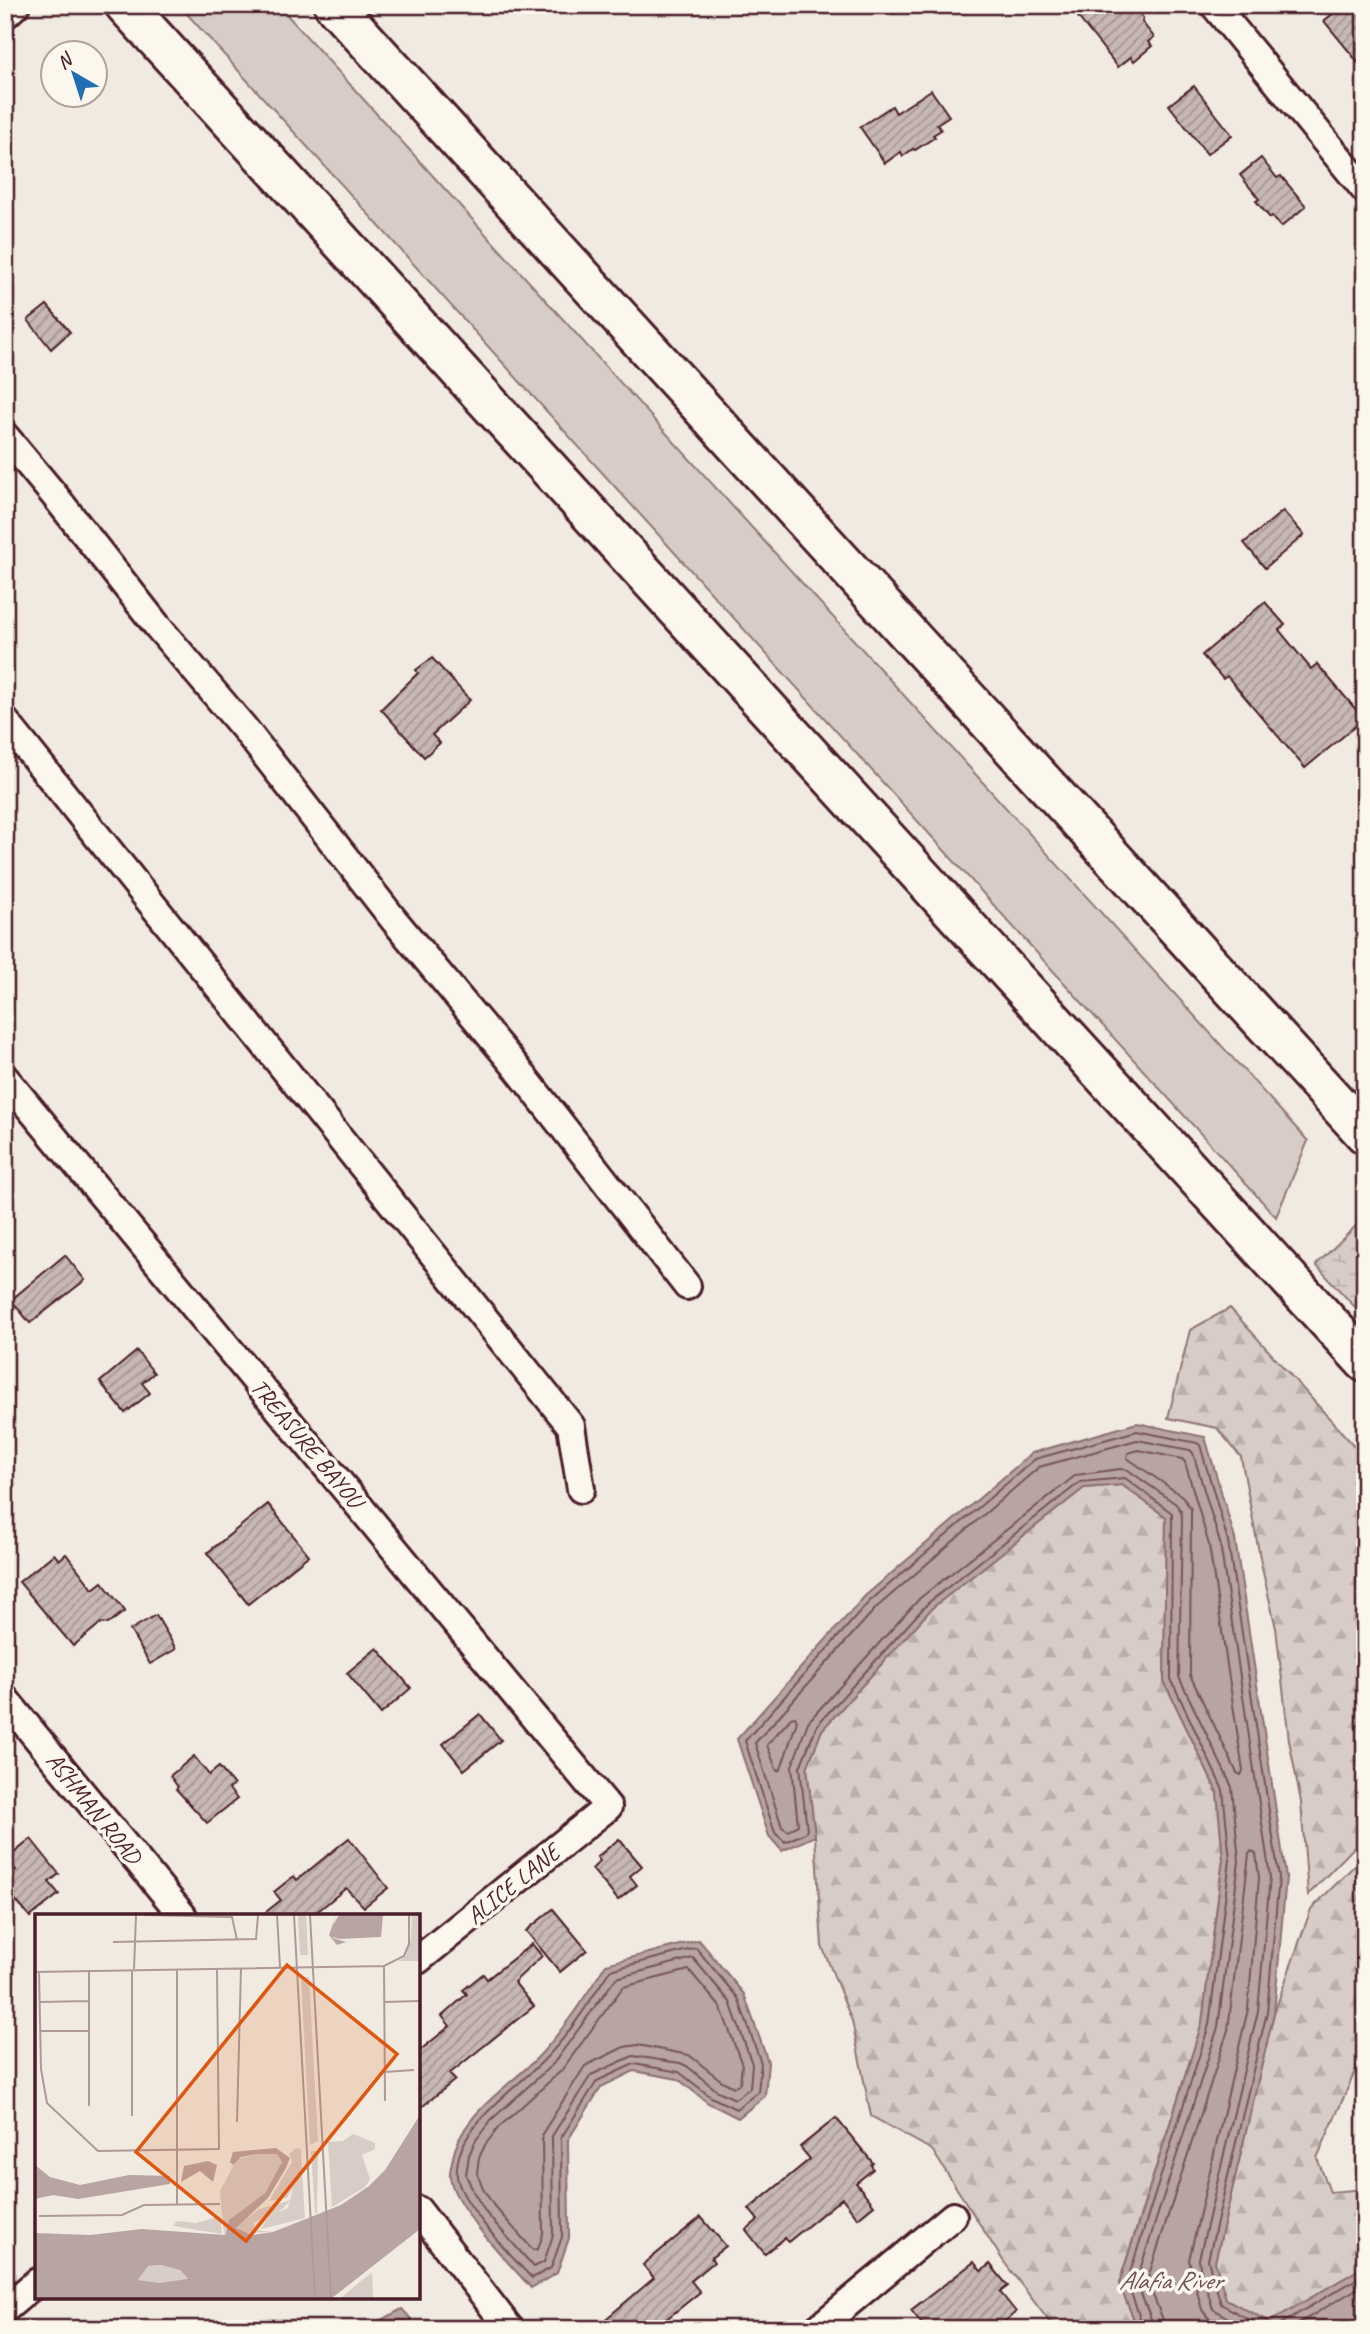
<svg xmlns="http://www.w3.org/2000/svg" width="1370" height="2334" viewBox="0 0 1370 2334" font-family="Caveat,sans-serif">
	<defs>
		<pattern id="forest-firs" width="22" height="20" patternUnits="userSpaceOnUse" patternTransform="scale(1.75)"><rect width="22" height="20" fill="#d8ccc6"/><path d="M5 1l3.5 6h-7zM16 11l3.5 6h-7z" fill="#bbafaa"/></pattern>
		<pattern id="wetland-marsh" width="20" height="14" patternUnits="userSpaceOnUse" patternTransform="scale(1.75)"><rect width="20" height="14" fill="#d8ccc6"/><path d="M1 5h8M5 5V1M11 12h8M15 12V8" fill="none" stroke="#bbafaa"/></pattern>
		<pattern id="building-hatch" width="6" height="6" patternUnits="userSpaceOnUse" patternTransform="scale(1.75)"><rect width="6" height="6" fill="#c8b8b3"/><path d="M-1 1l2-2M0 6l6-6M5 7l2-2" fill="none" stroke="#a49592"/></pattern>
	</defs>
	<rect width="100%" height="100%" fill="#f0eae0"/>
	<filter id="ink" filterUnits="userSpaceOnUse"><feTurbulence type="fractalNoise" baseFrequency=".0143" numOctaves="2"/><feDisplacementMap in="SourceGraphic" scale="14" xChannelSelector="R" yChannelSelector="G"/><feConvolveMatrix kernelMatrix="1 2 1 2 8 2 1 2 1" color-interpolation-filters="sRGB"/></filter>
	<g filter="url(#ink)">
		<polygon fill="#d8ccc6" stroke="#917678" stroke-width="2" points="179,5 278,5 1308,1141 1276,1217"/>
		<g fill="url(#forest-firs)" stroke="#917678" stroke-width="2">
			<polygon points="1230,1308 1365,1458 1365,1520 1356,1545 1365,1563 1365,1836 1308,1895 1301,1802 1289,1740 1276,1628 1262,1568 1241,1457 1217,1428 1168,1418 1190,1330"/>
			<polygon points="1122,1485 1166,1517 1164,1681 1217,1792 1223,1859 1202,2023 1119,2283 1138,2329 1055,2329 1004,2262 932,2150 871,2116 852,2021 822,1946 815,1836 807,1768 822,1730 932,1608 1084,1488"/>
			<polygon points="1365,1855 1365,2049 1317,2158 1330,2192 1365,2189 1365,2266 1269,2323 1226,2300 1215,2262 1274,2013 1311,1909"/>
		</g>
		<polygon fill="url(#wetland-marsh)" stroke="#917678" stroke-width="2" points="1365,1217 1365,1318 1316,1265"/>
		<g fill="#b8a4a2" stroke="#8c6f72" stroke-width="2">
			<polygon points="1137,1423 1205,1437 1235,1539 1286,1877 1274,2013 1215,2262 1226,2299 1269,2322 1365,2266 1365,2329 1138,2329 1119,2284 1202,2023 1223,1859 1217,1792 1164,1681 1166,1517 1122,1485 1084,1488 932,1608 822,1730 807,1768 815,1836 782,1851 769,1836 737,1739 865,1596 1032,1453"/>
			<path d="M699,1940L744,1994L768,2062L765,2096L738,2118L708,2103L678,2079L634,2071L601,2087L568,2140L569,2238L557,2273L531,2288C511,2265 452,2206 450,2176C449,2172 452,2165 452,2161C461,2112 509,2088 540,2055C562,2031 589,1992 606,1964Z"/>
			<polygon points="402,2309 420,2329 364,2329"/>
		</g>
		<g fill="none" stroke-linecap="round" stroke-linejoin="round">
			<g stroke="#76545b" stroke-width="2">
				<polygon points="1139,1450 1182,1459 1185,1462 1209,1545 1243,1771 1241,1775 1237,1773 1190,1675 1191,1509 1182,1496 1127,1458 1128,1453"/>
				<polygon points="791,1718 795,1717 797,1721 781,1769 777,1771 767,1745"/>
				<path d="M696,1948L738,1998L761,2063L758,2092L736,2109L711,2097L679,2072L634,2064L597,2081L561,2138L562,2237L551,2268L532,2278C513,2259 459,2201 457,2176C453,2128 515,2090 544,2060C569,2035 591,2000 610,1970Z"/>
				<polygon points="693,1958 730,2002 752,2064 750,2088 735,2099 716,2090 687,2066 680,2063 633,2056 591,2075 552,2136 553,2235 544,2262 534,2267 486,2213 474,2193 466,2175 469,2155 476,2140 491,2120 553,2064 616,1978"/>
				<polygon points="689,1970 721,2008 742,2065 740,2083 734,2087 722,2081 689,2055 638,2045 624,2047 585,2066 542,2134 543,2234 538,2249 533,2250 494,2206 483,2189 477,2173 479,2158 485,2145 499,2127 561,2071 623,1987"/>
				<polyline points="1144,2329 1127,2282 1209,2025 1230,1860 1223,1790 1171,1679 1172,1513 1125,1478 1080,1482 928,1603 817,1725 800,1767 807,1830 805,1833 785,1842 775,1833 745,1741 870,1601 1035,1459 1137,1431 1197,1443 1200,1445 1228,1541 1279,1877 1267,2012 1208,2260 1221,2304 1266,2329"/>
				<polyline points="1153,2329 1152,2321 1136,2282 1218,2027 1239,1861 1232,1787 1179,1677 1182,1518 1181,1511 1176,1504 1128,1470 1120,1469 1076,1475 920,1598 808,1722 792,1766 798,1825 788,1831 782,1827 755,1743 877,1607 1039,1467 1137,1440 1190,1450 1193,1453 1220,1543 1270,1877 1258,2011 1199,2259 1200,2267 1213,2309 1247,2329"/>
				<polyline points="1164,2329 1162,2317 1147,2281 1228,2030 1249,1854 1252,1851 1256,1854 1259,1878 1248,2009 1189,2260 1202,2310 1211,2321 1225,2329"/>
				<polyline points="1272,2329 1365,2274"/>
				<polyline points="1289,2329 1365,2284"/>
			</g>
		</g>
		<g fill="url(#building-hatch)" stroke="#4a1f2b" stroke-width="2">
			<polygon points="1093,5 1133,5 1143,18 1142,22 1154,37 1148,42 1152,46 1134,61 1131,57 1118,67 1078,17"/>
			<polygon points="1343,5 1365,5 1365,71 1324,21"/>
			<polygon points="1194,86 1232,135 1207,154 1169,105"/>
			<polygon points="931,90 949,116 937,124 941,130 933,135 935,137 915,150 913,149 903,156 901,152 885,163 860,127 892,106 896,113"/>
			<polygon points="1261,158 1277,178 1281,176 1306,206 1281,227 1272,216 1270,218 1256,201 1259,199 1240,175"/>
			<polygon points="47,305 70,332 51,349 28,320"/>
			<polygon points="1283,511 1304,535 1265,568 1244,543"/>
			<polygon points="1265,602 1285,625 1279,630 1311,669 1317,664 1364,719 1305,768 1227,676 1223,679 1202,655"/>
			<polygon points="432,658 470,700 432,735 440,743 424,757 381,709 418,673 416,670"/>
			<polygon points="65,1255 85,1280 30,1323 11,1300"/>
			<polygon points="137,1351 154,1373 142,1383 150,1393 125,1413 100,1382"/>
			<polygon points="268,1504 309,1555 248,1604 207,1553"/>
			<polygon points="54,1554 59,1560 66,1554 93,1589 102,1582 125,1611 108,1624 101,1623 73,1646 19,1582"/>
			<polygon points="156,1615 176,1649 150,1664 130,1630"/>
			<polygon points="377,1648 411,1688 381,1714 347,1673"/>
			<polygon points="480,1714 501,1740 464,1770 443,1744"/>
			<polygon points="194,1756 209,1775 219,1767 234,1785 229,1789 237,1799 207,1823 176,1789 178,1787 170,1776"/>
			<polygon points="349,1838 388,1888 364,1907 346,1888 312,1916 261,1916 281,1900 274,1892 294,1876 297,1880"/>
			<polygon points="31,1839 59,1874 49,1882 59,1894 30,1917 5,1888 5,1878 16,1870 7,1859"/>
			<polygon points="619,1839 642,1866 630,1876 637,1885 618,1900 592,1869 600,1861 597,1857"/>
			<polygon points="553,1909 587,1950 560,1972 526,1931"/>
			<polygon points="532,1944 542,1956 514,1982 534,2006 449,2074 455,2080 418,2110 418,2052 450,2026 442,2016 467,1994 463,1990 483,1974 487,1979"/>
			<polygon points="836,2118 873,2163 871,2165 873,2169 856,2183 874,2205 858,2218 842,2198 788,2242 785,2238 765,2254 746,2230 758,2220 749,2209 810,2159 800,2147"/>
			<polygon points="701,2217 726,2246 711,2258 714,2262 691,2281 700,2292 654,2329 594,2329 654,2278 643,2265"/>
			<polygon points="974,2262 981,2271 990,2264 1008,2286 1000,2292 1016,2312 996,2329 926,2329 911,2310"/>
		</g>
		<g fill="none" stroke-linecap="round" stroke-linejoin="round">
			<defs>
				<g id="minor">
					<polyline points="1214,5 1365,190"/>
					<polyline points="5,15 16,5"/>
					<polyline points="5,436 55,496 158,627 244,728 394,920 517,1068 687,1286"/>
					<polyline points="5,721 571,1426 581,1489"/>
					<polyline points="5,1078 608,1807 418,1960"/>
					<polyline points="5,1699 183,1916"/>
					<polyline points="418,2210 510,2329"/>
					<polyline points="5,2309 37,2282"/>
					<polyline points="817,2329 953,2216"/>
				</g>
				<g id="highway">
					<polyline points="125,5 1365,1362"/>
					<polyline points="334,5 1365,1134"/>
				</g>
			</defs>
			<use href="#minor" stroke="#4a1f2b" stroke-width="32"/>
			<use href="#highway" stroke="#4a1f2b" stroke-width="44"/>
			<use href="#minor" stroke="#fbf7ec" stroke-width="26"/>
			<use href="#highway" stroke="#fbf7ec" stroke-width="38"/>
		</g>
	</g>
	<g text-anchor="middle" stroke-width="7" stroke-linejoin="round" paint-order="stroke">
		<g font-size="24" fill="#4a1f2b" stroke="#fbf7ec">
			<text transform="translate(307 1443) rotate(50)" y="8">TREASURE BAYOU</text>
			<text transform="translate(94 1808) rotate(51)" y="8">ASHMAN ROAD</text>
			<text transform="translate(513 1884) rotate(-39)" y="8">ALICE LANE</text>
		</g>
		<g font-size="26" font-style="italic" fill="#704e55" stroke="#fbf7ec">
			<text x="1170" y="2289">Alafia River</text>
		</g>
	</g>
	<g transform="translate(35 1914)">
		<rect width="385" height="385" fill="#f0eae0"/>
		<path d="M263,1H271L273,41H265ZM266,63H274L283,227L275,231ZM126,351L145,356L153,366L124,369L103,366L113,352Z" fill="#d8ccc6"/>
		<path d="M377,1H385V47H363L370,43L376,24ZM261,234L266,235L267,258L252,284L234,287L257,248L254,240ZM223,240H242L247,248L230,279L194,306L189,321L185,277L202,245ZM256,286L244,298L218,309L221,316L238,318L203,319V311L224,295ZM185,302L187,320L138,312L142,307L161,309ZM337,359L338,384H306L327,366Z" fill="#d8ccc6"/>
		<path d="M318,220L340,229V235L327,241L335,265L330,273L297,293L293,228L308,227ZM276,237H283L282,299H280ZM267,258L270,304L226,315L233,303L253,294L261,262Z" fill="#d8ccc6"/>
		<path d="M301,1L298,11L304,1H348L346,23L304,25L298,23V12V24L311,28L302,31L294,21ZM385,201V315L297,384H0V319L55,321L107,315L190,321L194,306L230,279L247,248L242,240H223L206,243L198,251L195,248L198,238L241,234L255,244L251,254L233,284L201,314L217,321L238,318L306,291L334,272L350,256ZM126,351L145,356L153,365L124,369L103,366L113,352ZM173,247L182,251L178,268L165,257L146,268L149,252ZM0,251L15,263L45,271L94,261L135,262V270L43,285L18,281L0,285Z" fill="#b8a4a2" fill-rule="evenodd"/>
		<path fill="none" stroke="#ae9998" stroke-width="2" d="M109,1L197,3L202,26M242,1L245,53M259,1L280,384M275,1L296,384M78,28L221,25L223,1M349,52L350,187M99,55L101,1M54,56V192M142,56V290M0,58L349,52L369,42L374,30V1M4,58L6,155L12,189L63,237L184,235L182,55M5,88L54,87M349,88L385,87M5,117H54M349,158L379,156M97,202V56M202,208L206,54M4,302L87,301L109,291L185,290"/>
		<path fill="#e0560e" fill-opacity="0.15" stroke="#e0560e" stroke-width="3.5" d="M252,51L362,140L211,327L101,238Z"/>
		<rect width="385" height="385" fill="none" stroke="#4a1f2b" stroke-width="3.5"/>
	</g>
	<rect width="1370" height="2334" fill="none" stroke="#fbf7ec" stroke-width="28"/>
	<rect x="14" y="14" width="1342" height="2306" fill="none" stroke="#4a1f2b" stroke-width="2.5" filter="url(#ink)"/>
	<g transform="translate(74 74) rotate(321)"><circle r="33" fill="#fbf7ec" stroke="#b4a19f" stroke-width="2"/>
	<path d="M0-5L12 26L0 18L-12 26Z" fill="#1f6fb2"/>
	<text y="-10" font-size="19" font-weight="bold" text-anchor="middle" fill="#4a1f2b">N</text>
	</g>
</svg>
